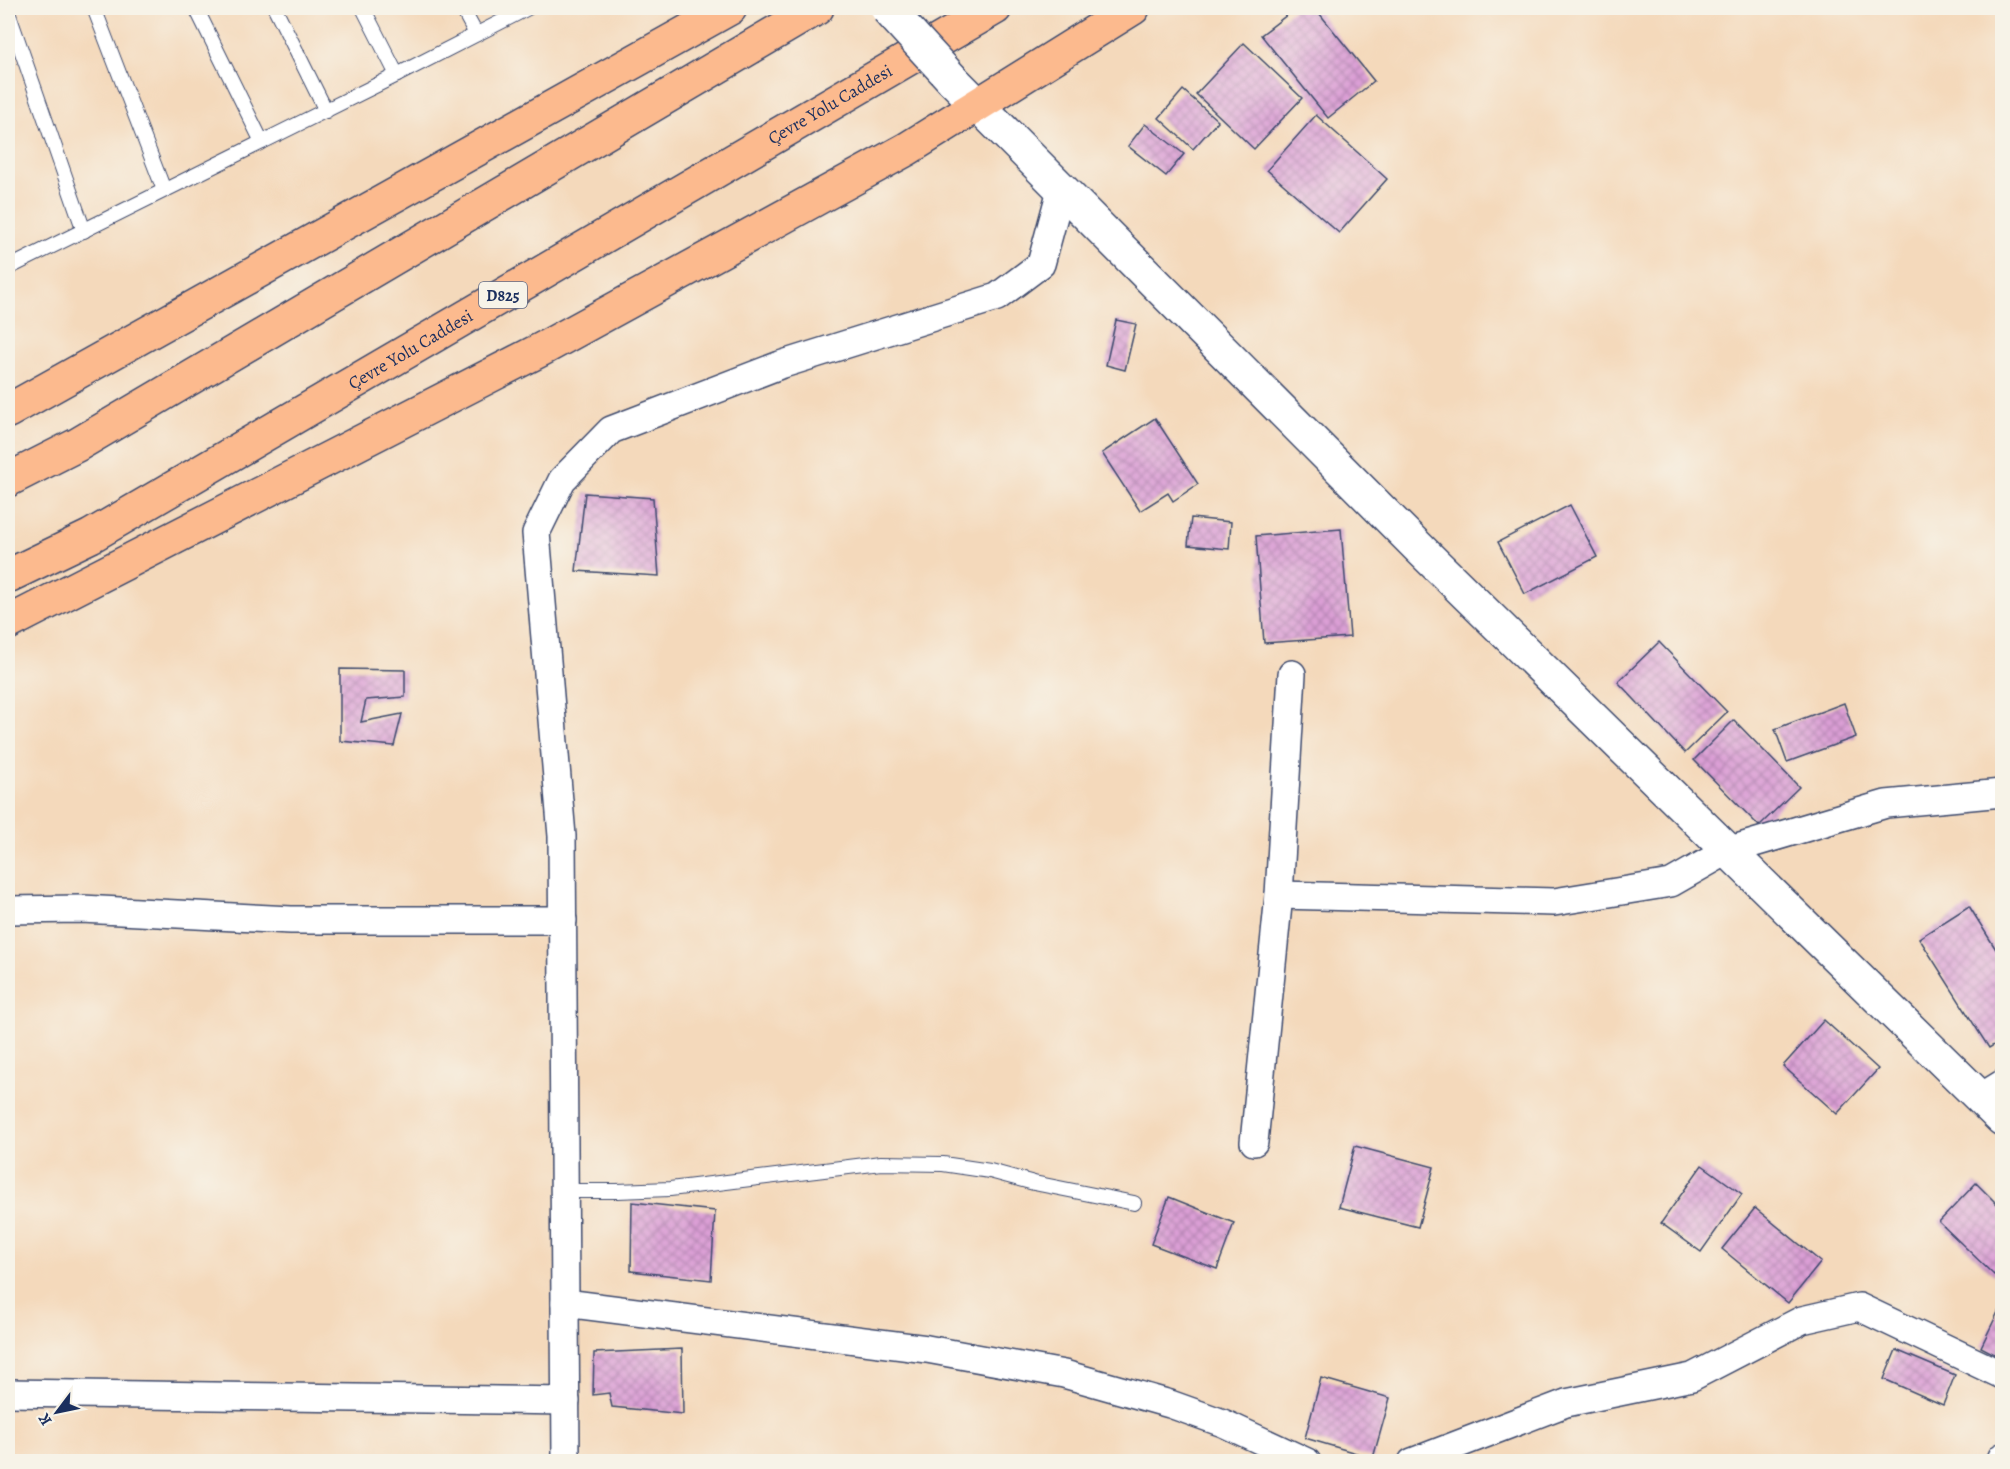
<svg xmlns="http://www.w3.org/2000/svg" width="2010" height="1469" viewBox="0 0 2010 1469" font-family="Alegreya,serif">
	<defs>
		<pattern id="building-cross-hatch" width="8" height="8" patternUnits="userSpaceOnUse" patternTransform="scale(1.5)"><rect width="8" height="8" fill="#db9fd5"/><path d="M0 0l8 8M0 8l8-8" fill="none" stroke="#b182b0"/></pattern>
	</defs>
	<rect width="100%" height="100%" fill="#f7f3e8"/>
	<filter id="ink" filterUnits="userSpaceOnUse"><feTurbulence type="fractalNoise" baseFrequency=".0167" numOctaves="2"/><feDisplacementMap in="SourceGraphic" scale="12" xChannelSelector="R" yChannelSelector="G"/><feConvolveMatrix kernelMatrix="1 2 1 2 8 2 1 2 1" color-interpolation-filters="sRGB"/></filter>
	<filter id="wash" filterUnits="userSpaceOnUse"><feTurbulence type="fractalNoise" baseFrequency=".008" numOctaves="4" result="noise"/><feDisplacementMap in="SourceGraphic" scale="24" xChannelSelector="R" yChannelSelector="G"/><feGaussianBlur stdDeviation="1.35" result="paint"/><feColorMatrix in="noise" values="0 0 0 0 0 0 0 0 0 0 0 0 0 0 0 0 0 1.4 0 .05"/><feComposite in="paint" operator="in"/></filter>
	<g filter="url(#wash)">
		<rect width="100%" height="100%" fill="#f4d9bb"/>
		<g id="blocks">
			<g fill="url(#building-cross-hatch)">
				<polygon points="1296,8 1315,8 1374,81 1328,118 1261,35"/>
				<polygon points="1244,43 1302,98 1254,149 1196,94"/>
				<polygon points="1183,90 1218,121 1193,149 1159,118"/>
				<polygon points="1316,115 1387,179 1339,233 1267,170"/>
				<polygon points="1145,124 1184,154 1166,176 1128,146"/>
				<polygon points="1116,320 1136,324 1125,370 1106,365"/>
				<polygon points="1155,418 1198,484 1173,501 1168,493 1140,511 1102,453"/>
				<polygon points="585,493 653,498 659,576 576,571"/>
				<polygon points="1570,505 1597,557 1525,594 1498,542"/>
				<polygon points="1191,518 1231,522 1229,549 1188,545"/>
				<polygon points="1341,529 1350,637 1264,643 1256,536"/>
				<polygon points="1659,642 1727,712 1685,753 1618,682"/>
				<polygon points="340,669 405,670 405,697 366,700 361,722 402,714 394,746 340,741"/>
				<polygon points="1844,703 1856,737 1787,762 1775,729"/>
				<polygon points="1734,720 1799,787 1759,826 1694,760"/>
				<polygon points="1969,906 2002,959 2002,1040 1989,1048 1919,938"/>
				<polygon points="1824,1020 1878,1069 1837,1114 1783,1066"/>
				<polygon points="1355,1146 1434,1167 1418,1227 1339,1207"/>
				<polygon points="1702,1165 1742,1194 1701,1252 1661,1223"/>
				<polygon points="1976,1183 2002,1209 2002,1267 1994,1275 1939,1222"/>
				<polygon points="1169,1197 1234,1223 1217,1269 1151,1244"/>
				<polygon points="632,1202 715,1211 711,1280 631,1271"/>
				<polygon points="1755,1208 1821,1262 1788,1303 1722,1249"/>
				<polygon points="1999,1310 2002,1312 2002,1358 1981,1347"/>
				<polygon points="682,1349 683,1414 612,1407 609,1393 593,1395 594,1353"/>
				<polygon points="1896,1350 1955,1375 1943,1405 1884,1379"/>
				<polygon points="1321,1378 1390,1398 1373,1458 1305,1438"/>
			</g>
		</g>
	</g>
	<g filter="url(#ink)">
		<use href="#blocks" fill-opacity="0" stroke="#3c486c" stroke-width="1.5"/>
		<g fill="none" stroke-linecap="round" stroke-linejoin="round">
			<defs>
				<g id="service">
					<polyline points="94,8 164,190"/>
					<polyline points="196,8 262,142"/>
					<polyline points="275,8 326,111"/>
					<polyline points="363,8 397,75"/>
					<polyline points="462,8 476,34"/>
					<polyline points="8,12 84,231"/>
					<polyline points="8,268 397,75 528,8"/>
					<polyline points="564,1191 617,1191 670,1189 881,1163 943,1164 990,1171 1034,1183 1134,1203"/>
				</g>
				<g id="minor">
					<polyline points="1279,895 1554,902 1671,883 1727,851 1886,804 2002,793"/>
					<polyline points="8,910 82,909 291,920 563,920"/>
					<polyline points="1981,1097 2002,1084"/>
					<polyline points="1254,1142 1279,895 1292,674"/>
					<polyline points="565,1303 927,1349 1064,1374 1170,1404 1223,1423 1307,1462"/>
					<polyline points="8,1393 566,1401"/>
					<polyline points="566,1462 562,836 536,533 562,480 611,430 780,365 997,297 1041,264 1061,190"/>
					<polyline points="1412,1462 1566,1403 1692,1377 1802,1320 1859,1307 2002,1375"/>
					<polyline points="2000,1462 2002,1457"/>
				</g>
				<polyline id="tertiary" points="952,79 1418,547 2002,1119"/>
				<g id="trunk">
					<polyline points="8,411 730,8"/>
					<polyline points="8,480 77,445 817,8"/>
					<path id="s1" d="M8,576L91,536L995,8"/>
					<polyline points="8,623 544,348 907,149 1133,8"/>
				</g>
			</defs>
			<use href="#service" stroke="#3c486c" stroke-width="16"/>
			<use href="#minor" stroke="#3c486c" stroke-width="30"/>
			<use href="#tertiary" stroke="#3c486c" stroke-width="36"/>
			<use href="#trunk" stroke="#3c486c" stroke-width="36"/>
			<use href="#service" stroke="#fff" stroke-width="14"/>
			<use href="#minor" stroke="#fff" stroke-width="27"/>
			<use href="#tertiary" stroke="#fff" stroke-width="33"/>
			<use href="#trunk" stroke="#fcba8e" stroke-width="33"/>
			<defs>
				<polyline id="tertiary-bridge" points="887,8 952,79"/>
			</defs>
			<use href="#tertiary-bridge" stroke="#3c486c" stroke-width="36" stroke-linecap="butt"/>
			<use href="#tertiary-bridge" stroke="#fff" stroke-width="33"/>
		</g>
	</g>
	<g text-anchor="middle" stroke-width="6" stroke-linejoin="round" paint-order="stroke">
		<rect fill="#f7f3e8" stroke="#5d6a87" stroke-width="1.5" x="479" y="282" width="48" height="26" rx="4.5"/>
		<g font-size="16" font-weight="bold" fill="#1b2f5e">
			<text x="503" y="301">D825</text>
		</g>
		<g font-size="18" fill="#1b2f5e" stroke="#f7f3e8">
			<text dy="6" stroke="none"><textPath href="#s1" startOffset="948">Çevre Yolu Caddesi</textPath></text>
			<text dy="6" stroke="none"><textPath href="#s1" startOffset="462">Çevre Yolu Caddesi</textPath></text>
		</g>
	</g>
	<rect width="2010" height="1469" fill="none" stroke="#f7f3e8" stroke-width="30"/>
	<g transform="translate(57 1412) rotate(238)" stroke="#f7f3e8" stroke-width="4.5" paint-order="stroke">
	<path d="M0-4.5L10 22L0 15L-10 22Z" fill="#1b2f5e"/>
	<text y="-9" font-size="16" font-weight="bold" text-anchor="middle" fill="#1b2f5e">K</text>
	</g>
</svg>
